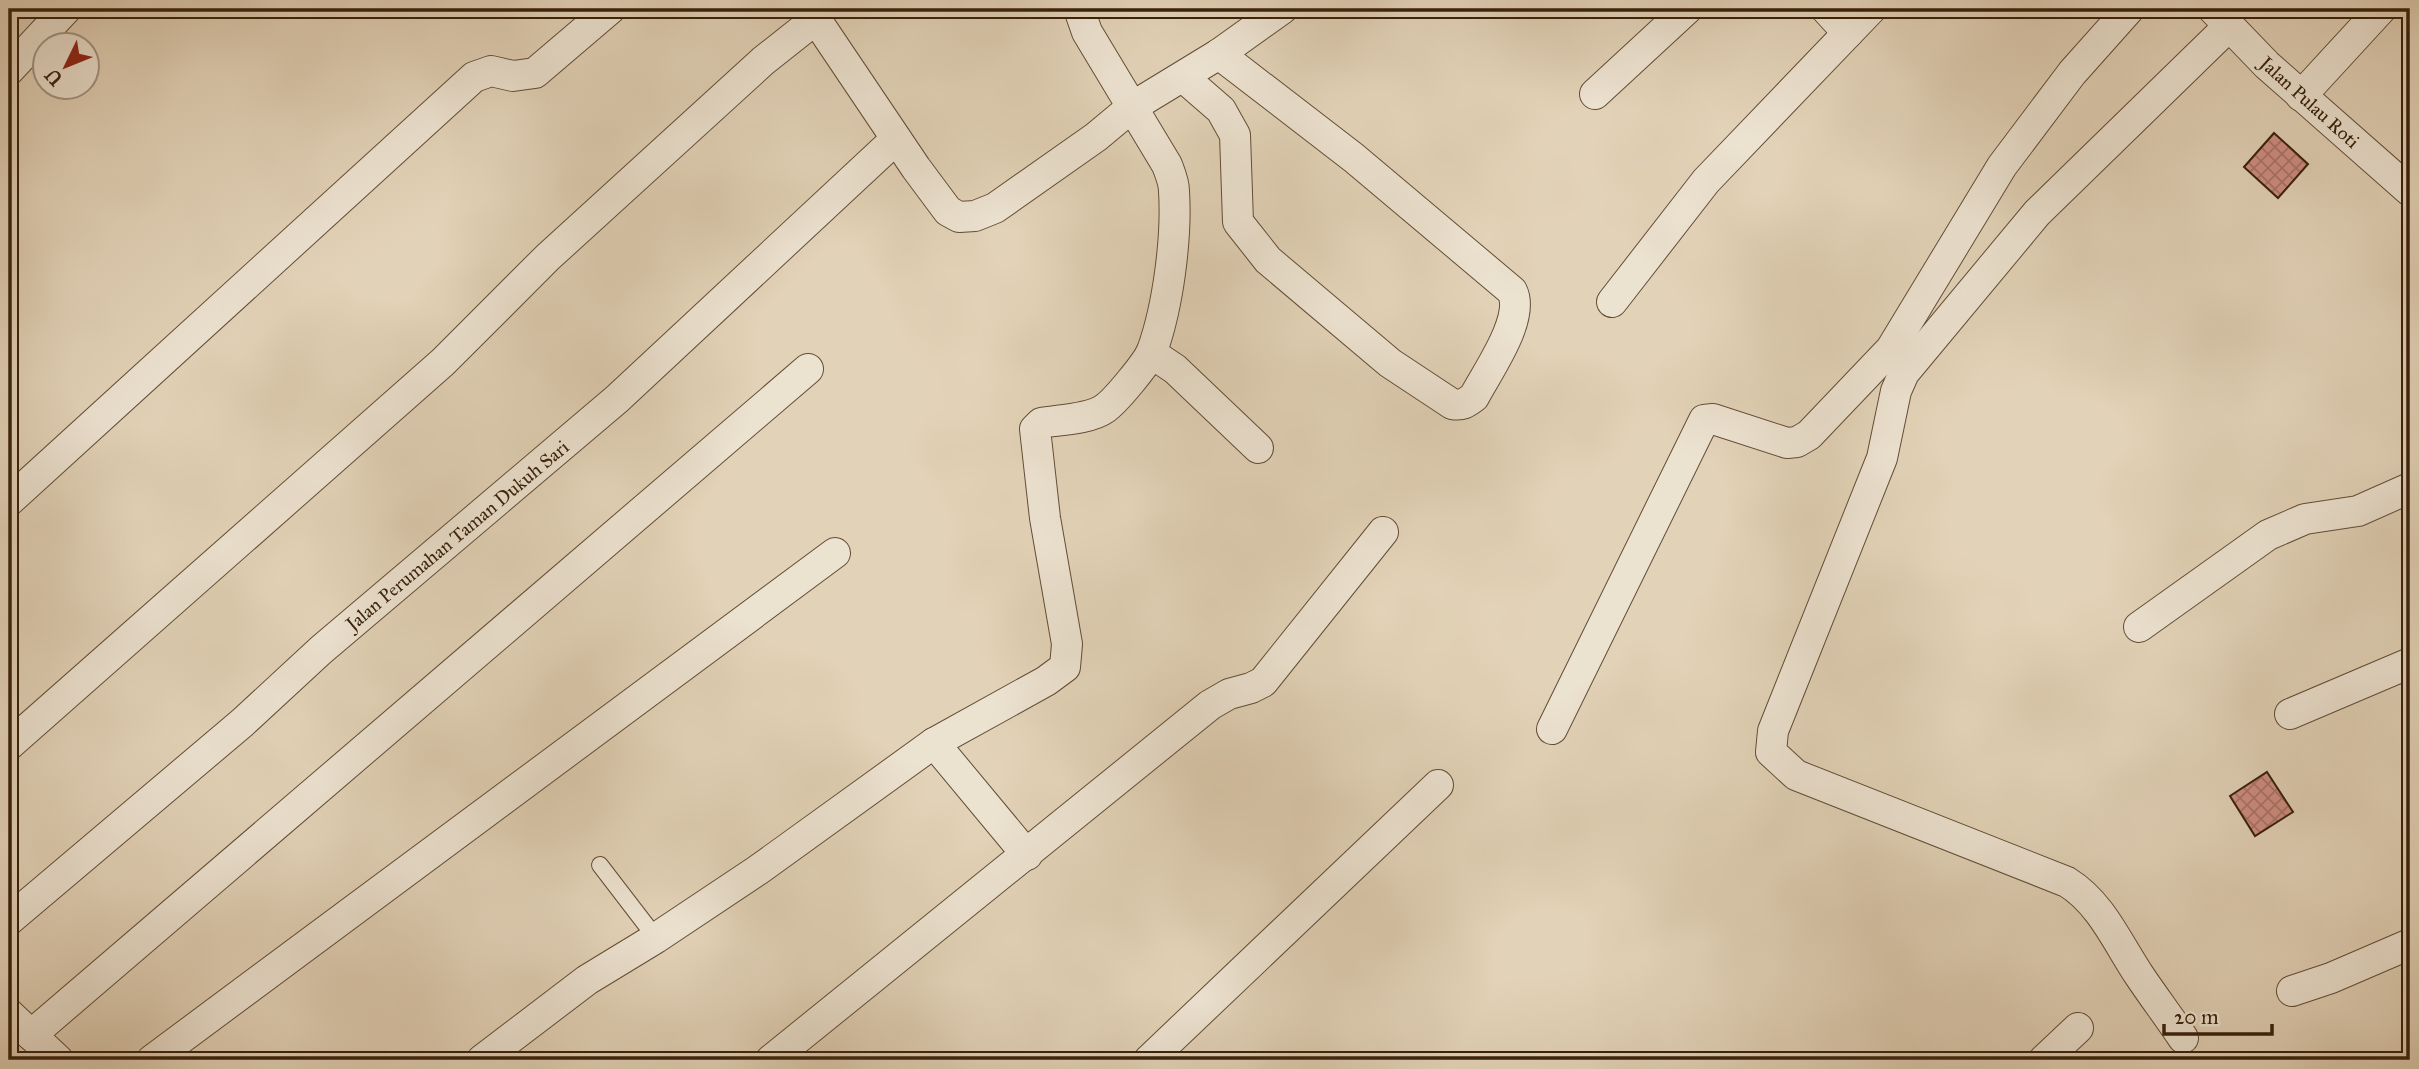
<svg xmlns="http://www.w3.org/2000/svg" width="2419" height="1069" viewBox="0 0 2419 1069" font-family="'IM FELL Great Primer',serif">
	<defs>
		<pattern id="building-cross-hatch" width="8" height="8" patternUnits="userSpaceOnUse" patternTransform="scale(1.75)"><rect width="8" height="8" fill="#cf8e82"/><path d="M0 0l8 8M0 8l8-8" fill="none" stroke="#a97469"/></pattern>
	</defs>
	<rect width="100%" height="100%" fill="#e2d2b7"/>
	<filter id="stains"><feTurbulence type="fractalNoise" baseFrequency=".00286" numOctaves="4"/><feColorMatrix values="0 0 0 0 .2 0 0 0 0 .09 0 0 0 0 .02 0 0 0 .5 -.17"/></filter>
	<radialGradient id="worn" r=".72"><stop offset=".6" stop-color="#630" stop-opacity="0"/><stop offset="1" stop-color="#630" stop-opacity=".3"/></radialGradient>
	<g fill="url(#building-cross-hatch)" stroke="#38210c" stroke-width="2">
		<polygon points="2274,133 2308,164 2278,198 2244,167"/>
		<polygon points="2267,772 2293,812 2255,836 2230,796"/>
	</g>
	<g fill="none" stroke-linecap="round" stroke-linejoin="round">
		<defs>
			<polyline id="lane" points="600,865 656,938"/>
			<g id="street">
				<polyline points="809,9 916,168 948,211 959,217 975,216 995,208 1096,137 1132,107 1219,54 1282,9"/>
				<polyline points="1826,9 1848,33"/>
				<polyline points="2213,9 2267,65 2410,191"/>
				<polyline points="9,70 66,9"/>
				<path d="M1183,77L1221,110L1235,135L1238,222L1268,260L1390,363L1452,404C1462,406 1466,403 1474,397C1487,372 1526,318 1512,291L1354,158L1219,54"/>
				<polyline points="1595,94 1687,9"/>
				<polyline points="2301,96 2381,9"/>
				<polyline points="1612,302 1706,181 1871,9"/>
				<polyline points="1151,353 1175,369 1258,448"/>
				<polyline points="9,501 474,77 491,71 513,76 535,73 610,9"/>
				<polyline points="2139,627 2268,535 2305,519 2358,511 2410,488"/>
				<polyline points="2290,714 2410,663"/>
				<polyline points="1552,729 1704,420 1713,419 1787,443 1797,442 1809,435 1891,349 2002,166 2072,73 2129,9"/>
				<polyline points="934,743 1027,855"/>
				<polyline points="9,745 443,362 548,257 763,61 816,19"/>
				<polyline points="9,920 242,723 321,650 617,399 896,139"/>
				<polyline points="2292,991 2331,978 2410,944"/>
				<polyline points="9,1014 58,1060"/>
				<polyline points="31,1035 808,369"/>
				<path d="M2183,1038C2169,1017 2153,996 2139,975C2117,942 2101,903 2067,882L1796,775L1771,752L1773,731L1882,458L1896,391L1904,373L2037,213L2229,26"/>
				<polyline points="152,1060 835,553"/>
				<path d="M482,1060L587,980L656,938L758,870L934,743L1046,681L1065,667L1067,644L1045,518L1035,429L1041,423C1058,420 1090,419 1104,409C1115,402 1147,363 1152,351C1168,307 1177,238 1174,191C1174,182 1170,173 1167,165L1087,32L1079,9"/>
				<polyline points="771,1060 1210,705 1229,694 1251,688 1263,682 1383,532"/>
				<polyline points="1149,1060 1438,785"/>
				<polyline points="2044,1060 2078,1028"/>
			</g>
		</defs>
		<use href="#lane" stroke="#624d37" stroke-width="18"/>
		<use href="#street" stroke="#624d37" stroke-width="32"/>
		<use href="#lane" stroke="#ece2d0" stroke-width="16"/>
		<use href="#street" stroke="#ece2d0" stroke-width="30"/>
	</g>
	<g text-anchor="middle" stroke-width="5" stroke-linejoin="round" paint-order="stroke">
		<g font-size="19" fill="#38210c" stroke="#ece2d0">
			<text transform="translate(2310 102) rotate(42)" y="7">Jalan Pulau Roti</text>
			<text transform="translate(457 535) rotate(-40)" y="7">Jalan Perumahan Taman Dukuh Sari</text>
		</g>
	</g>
	<rect width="2419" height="1069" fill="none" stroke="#e2d2b7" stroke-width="35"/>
	<rect x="10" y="10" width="2398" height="1048" fill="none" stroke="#38210c" stroke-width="3.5"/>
	<rect x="18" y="18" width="2384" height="1034" fill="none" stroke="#38210c" stroke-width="2"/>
	<g transform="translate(66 66) rotate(227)"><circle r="33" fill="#ece2d0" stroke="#a49582" stroke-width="2"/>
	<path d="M0-5L12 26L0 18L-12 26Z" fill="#8f2418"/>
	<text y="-10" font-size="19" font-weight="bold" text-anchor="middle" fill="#38210c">U</text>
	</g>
	<path d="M2164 1024v10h108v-10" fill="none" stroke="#38210c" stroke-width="3.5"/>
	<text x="2174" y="1024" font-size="21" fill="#38210c" stroke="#ece2d0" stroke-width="5" paint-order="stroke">20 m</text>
	<rect width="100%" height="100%" filter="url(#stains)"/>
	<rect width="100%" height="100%" fill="url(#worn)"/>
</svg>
